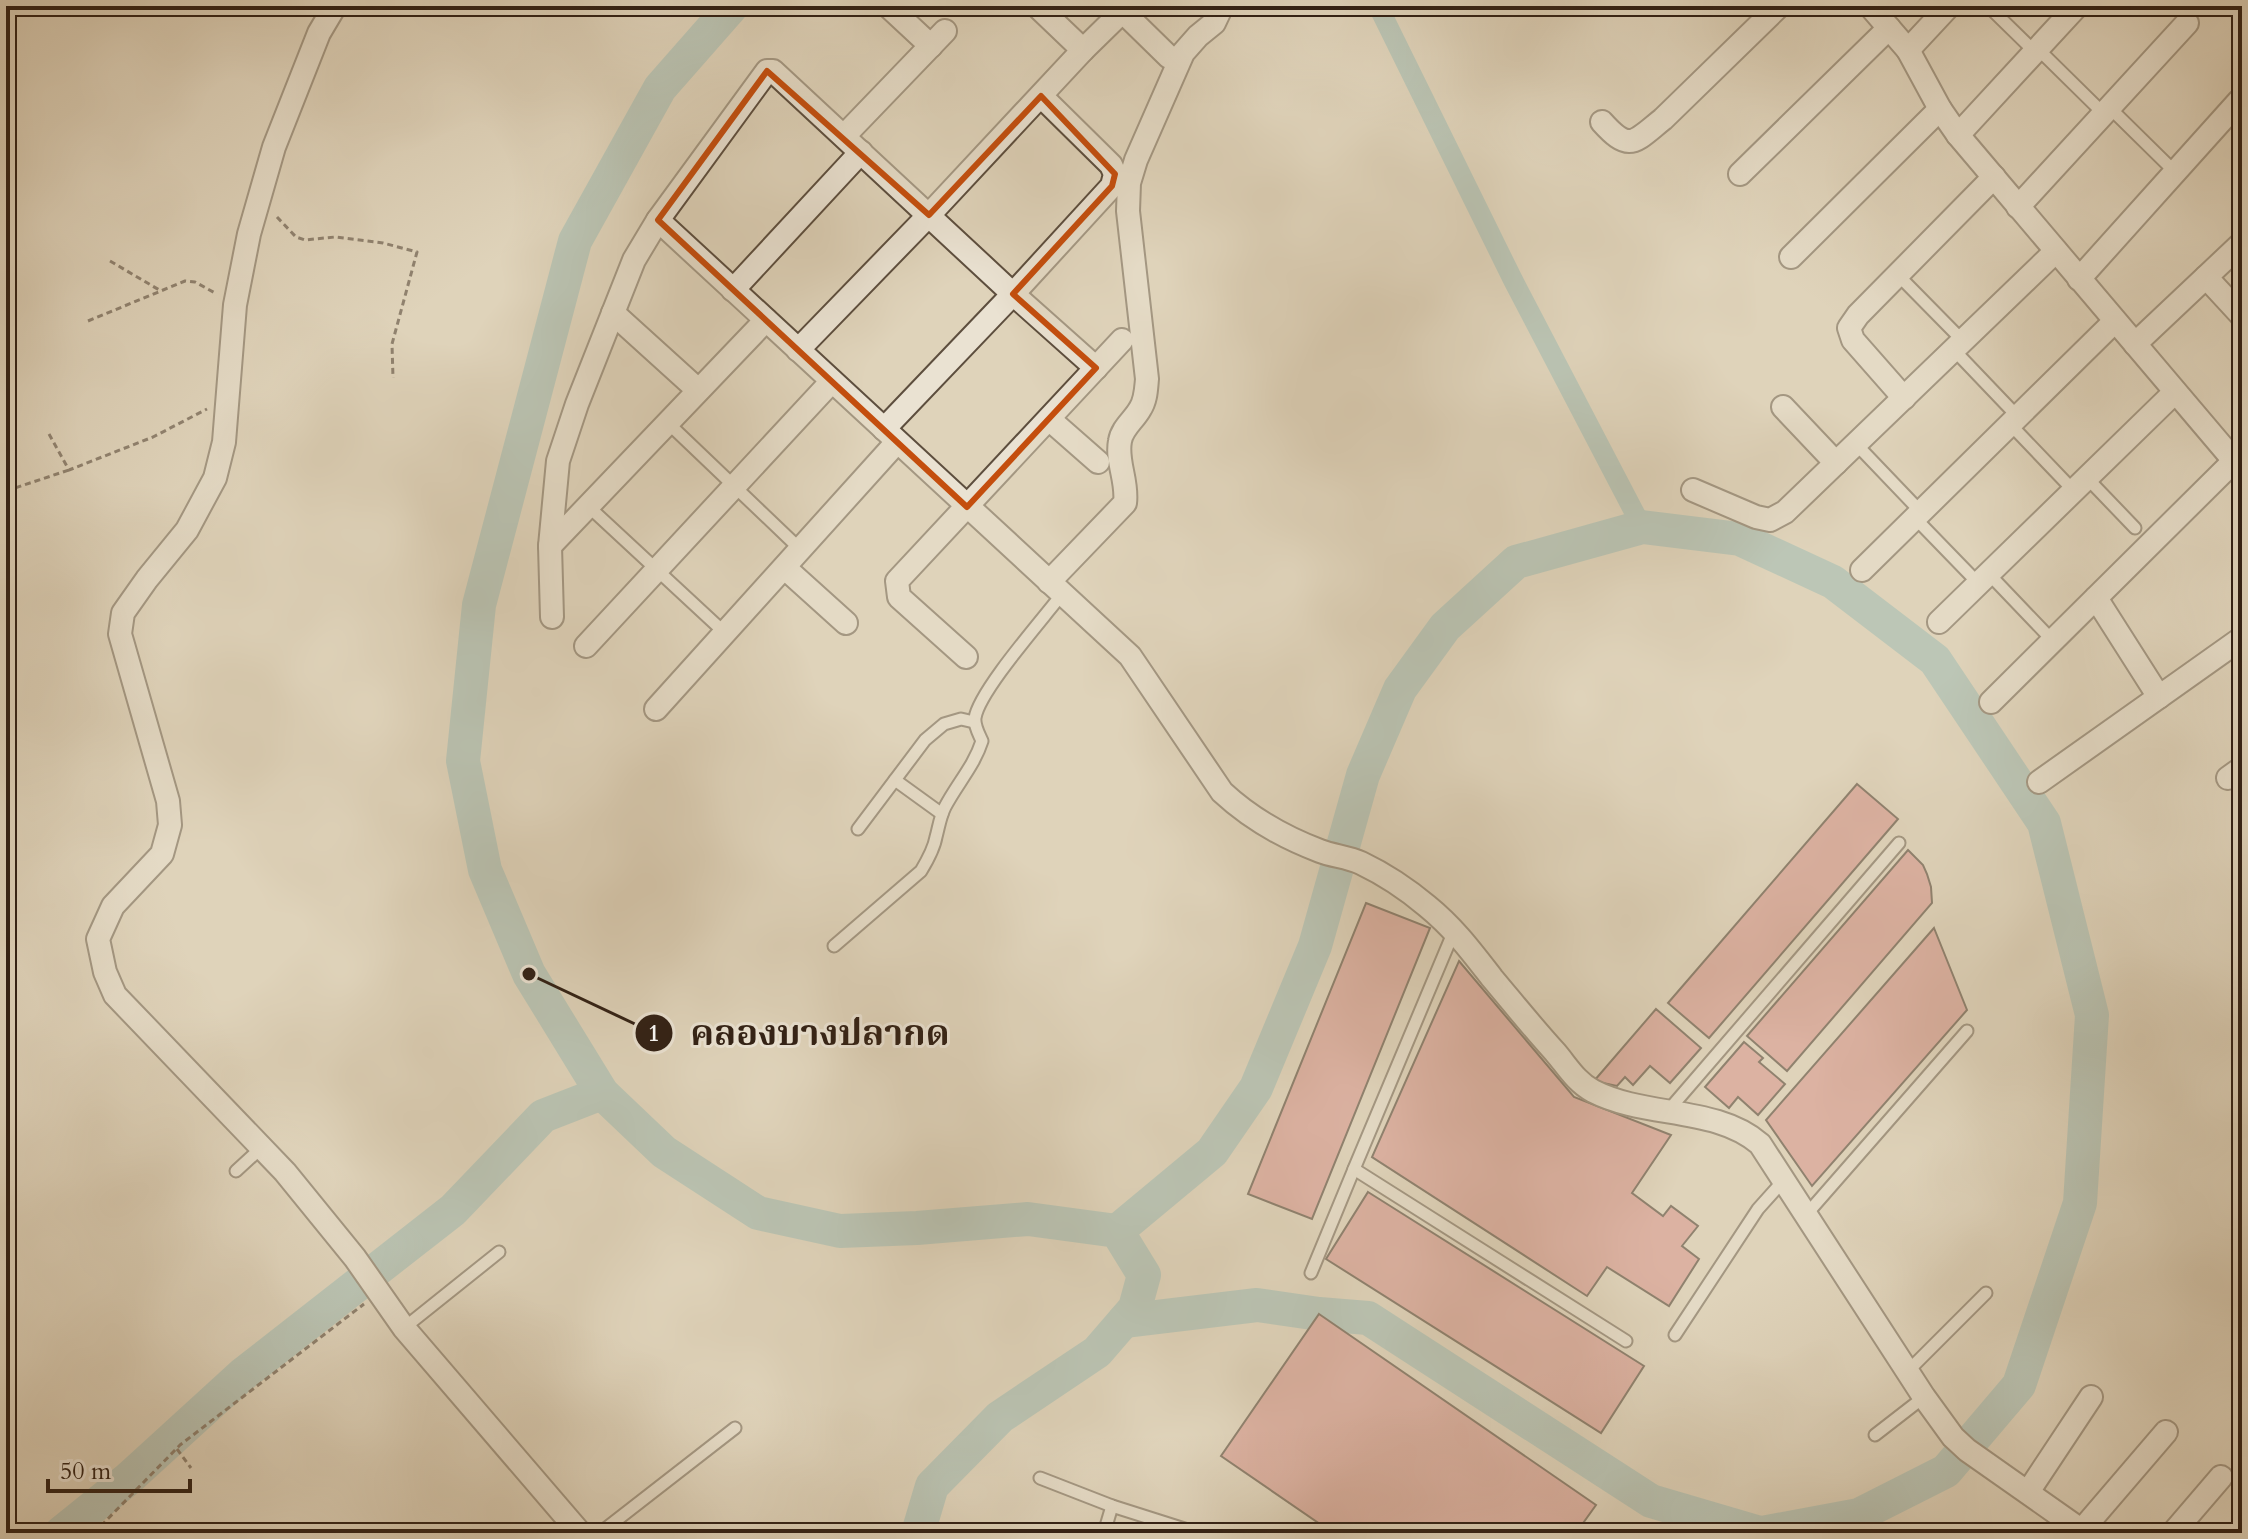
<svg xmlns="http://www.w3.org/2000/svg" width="2248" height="1539" viewBox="0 0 2248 1539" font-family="Cardo,'Noto Serif Thai',serif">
	<rect width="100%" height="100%" fill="#dfd3ba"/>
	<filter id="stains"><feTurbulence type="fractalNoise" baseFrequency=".0025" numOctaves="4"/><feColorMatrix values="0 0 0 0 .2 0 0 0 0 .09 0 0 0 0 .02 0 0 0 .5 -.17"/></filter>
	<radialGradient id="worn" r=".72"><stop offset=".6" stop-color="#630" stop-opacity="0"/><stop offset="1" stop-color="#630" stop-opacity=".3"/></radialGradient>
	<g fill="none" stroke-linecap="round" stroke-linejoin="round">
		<g stroke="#93b7b1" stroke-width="20">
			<polyline points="1378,6 1513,280 1642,527"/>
			<polyline points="2233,6 2242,14"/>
		</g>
		<g stroke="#93b7b1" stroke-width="34">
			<polyline points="732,6 660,88 575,241 479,605 463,761 485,870 529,974 602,1093 664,1152 758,1213 840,1231 917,1228 1028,1219 1117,1231 1144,1275 1135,1308 1097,1352 1000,1417 932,1486 918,1533"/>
			<polyline points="1117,1231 1212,1152 1256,1088 1315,946 1363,775 1400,689 1445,627 1516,562 1642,527 1740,539 1833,582 1935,660 2044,823 2092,1015 2080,1203 2019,1385 1946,1471 1859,1515 1762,1533"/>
			<polyline points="1124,1321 1257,1305 1319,1314 1368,1318 1651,1501 1760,1533"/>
			<polyline points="61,1533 128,1479 242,1375 453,1210 543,1116 602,1093"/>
		</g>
	</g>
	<g fill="#d98b85" stroke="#322115" stroke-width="2">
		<polygon points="1857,784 1898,819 1709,1038 1668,1003"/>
		<polygon points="1908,850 1923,865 1927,874 1931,887 1932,903 1787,1071 1747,1036"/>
		<polygon points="1366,903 1430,928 1312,1219 1248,1194"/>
		<polygon points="1934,928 1967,1010 1812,1186 1766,1120"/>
		<polygon points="1459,961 1574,1097 1671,1135 1632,1193 1663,1216 1671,1206 1698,1226 1682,1246 1699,1259 1669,1306 1607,1267 1587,1296 1372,1157"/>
		<polygon points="1656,1009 1701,1048 1670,1083 1650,1066 1633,1085 1625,1077 1617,1086 1594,1081"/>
		<polygon points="1744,1042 1763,1058 1759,1062 1785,1084 1758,1115 1738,1097 1729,1108 1705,1087"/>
		<polygon points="1368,1192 1644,1366 1601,1433 1326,1259"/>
		<polygon points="1319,1314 1596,1505 1576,1533 1333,1533 1221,1456"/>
	</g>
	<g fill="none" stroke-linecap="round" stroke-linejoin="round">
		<defs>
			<g id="lane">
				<polyline points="1988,6 2035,52"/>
				<polyline points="2037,48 2103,113"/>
				<polyline points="2109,107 2174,171"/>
				<polyline points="1898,275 1963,341"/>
				<polyline points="1954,350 2018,417"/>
				<polyline points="667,422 801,550"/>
				<polyline points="2010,424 2074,491"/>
				<polyline points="1856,444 1921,512"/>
				<polyline points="2087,478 2135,528"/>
				<polyline points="588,506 725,633"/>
				<polyline points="1915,518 1979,584"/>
				<polyline points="1989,574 2053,641"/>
				<polyline points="895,780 942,814"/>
				<polyline points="858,829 925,740 944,724 961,719 974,722"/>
				<polyline points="1454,931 1354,1169 1626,1341"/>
				<path d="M834,946L921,871C927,861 934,849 936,837C939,826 940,817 945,807C957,784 974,766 982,741C979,734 974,726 975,718C979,691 1043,619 1062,594"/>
				<polyline points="1667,1112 1899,843"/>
				<polyline points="236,1171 261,1148"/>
				<polyline points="1806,1215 1967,1031"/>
				<polyline points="1311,1273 1354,1169"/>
				<polyline points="404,1328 499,1252"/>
				<polyline points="1675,1335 1758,1209 1784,1180"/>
				<polyline points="2241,1357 2242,1358"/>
				<polyline points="1908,1371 1986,1293"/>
				<polyline points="1875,1435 1924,1397"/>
				<polyline points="1040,1478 1112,1506 1197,1533"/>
				<polyline points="600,1533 735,1428"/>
				<polyline points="1104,1533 1112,1506"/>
			</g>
			<g id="street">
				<polyline points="335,6 319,33 274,147 249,234 235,305 224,442 215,478 187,530 147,579 123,613 120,634 168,801 170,825 162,854 113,906 98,939 105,972 115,995 285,1172 355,1258 404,1328 580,1533"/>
				<polyline points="888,6 931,46"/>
				<polyline points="1037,6 1083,50"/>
				<polyline points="1870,6 1908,50 1940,109 1958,135 2242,470"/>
				<polyline points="1123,12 1169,57"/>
				<polyline points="1908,50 1949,6"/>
				<path d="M1602,122C1630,153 1634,142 1663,119L1779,6"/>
				<polyline points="1958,135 2077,6"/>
				<polyline points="844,136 945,31"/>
				<polyline points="1740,174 1889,28"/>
				<polyline points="2018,207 2187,23"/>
				<path d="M658,220L1130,656L1222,792C1251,819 1283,837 1320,851C1333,856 1348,857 1361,863C1384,874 1408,890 1427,906C1454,928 1471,951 1492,978C1513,1003 1533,1028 1555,1052C1567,1066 1576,1082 1593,1091C1645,1118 1716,1106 1760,1144L1924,1397L1953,1437L1967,1450L2085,1533"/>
				<polyline points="1791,257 1940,109"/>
				<polyline points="2206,277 2242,316"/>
				<polyline points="2079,279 2239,101"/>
				<polyline points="733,290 861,152"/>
				<polyline points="613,313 698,390"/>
				<polyline points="2135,344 2242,243"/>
				<polyline points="798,350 929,215 1083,50 1128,6"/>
				<polyline points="1904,398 1853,340 1849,328 1858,315 1994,177"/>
				<polyline points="1783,407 1836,463"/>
				<polyline points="1049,419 1098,462"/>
				<polyline points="884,429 1013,294 1112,186 1115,174 1111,165 1041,96"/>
				<polyline points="1693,490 1756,517 1770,520 1785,512 2056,251"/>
				<polyline points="550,546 766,320"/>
				<polyline points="785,568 846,623"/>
				<polyline points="1862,570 2115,321"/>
				<path d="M1049,582L1125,503C1128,481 1116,462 1120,441C1122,428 1134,420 1140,409C1146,400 1146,389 1147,379L1128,211L1129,183L1136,160L1183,53L1198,36L1214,23L1222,6"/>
				<polyline points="2096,598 2159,697"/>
				<polyline points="552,617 550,546 558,461 577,404 634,260 658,220 767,71 773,71 1013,294 1096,368"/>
				<polyline points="1939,622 2175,392"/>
				<polyline points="586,646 832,381"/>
				<polyline points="966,657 899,597 897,581 1122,340"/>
				<polyline points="1991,702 2234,461"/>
				<polyline points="656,709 897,442"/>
				<polyline points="2228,778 2242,768"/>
				<polyline points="2039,782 2242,638"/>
				<polyline points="2028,1492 2091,1397"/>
				<polyline points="2082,1530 2166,1432"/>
				<polyline points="2173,1533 2221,1477"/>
			</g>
		</defs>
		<use href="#lane" stroke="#5d4e3e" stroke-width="15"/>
		<use href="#street" stroke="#5d4e3e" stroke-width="26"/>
		<g stroke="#322115" stroke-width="3" stroke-dasharray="6 4" stroke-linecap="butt">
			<polyline points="277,217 296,237 305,240 335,237 383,243 417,252 392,344 393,378"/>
			<polyline points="110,261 161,291"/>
			<polyline points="88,321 185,281 195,282 217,294"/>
			<polyline points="49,434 69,470 153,437 207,409"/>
			<polyline points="6,491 69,470"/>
			<polyline points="177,1449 191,1468"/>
			<polyline points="94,1533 180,1445 364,1304"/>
		</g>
		<use href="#lane" stroke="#eae2d2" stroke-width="11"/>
		<use href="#street" stroke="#eae2d2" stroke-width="22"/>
	</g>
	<path d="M0 0H2248V1539H0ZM767,71L929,215L1041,96L1115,174L1112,186L1013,294L1096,368L967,507L658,220Z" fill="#dfd3ba" fill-opacity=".55" fill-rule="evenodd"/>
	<path fill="none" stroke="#c44e0e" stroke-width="6" stroke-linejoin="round" d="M767,71L929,215L1041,96L1115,174L1112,186L1013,294L1096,368L967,507L658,220Z"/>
	<path fill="none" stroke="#322115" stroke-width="3" d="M529 974L654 1033"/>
	<g fill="#322115" stroke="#eae2d2" stroke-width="3">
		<circle cx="529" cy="974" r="8"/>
		<circle cx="654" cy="1033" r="20"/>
	</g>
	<g font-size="24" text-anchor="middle" font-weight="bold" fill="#fff">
		<text x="654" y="1041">1</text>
	</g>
	<g font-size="36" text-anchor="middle" font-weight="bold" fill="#322115" stroke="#eae2d2" stroke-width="6" stroke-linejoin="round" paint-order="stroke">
		<text x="820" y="1045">คลองบางปลากด</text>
	</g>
	<rect width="2248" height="1539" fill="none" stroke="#dfd3ba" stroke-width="32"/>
	<rect x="8" y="8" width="2232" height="1523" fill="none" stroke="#322115" stroke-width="4"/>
	<rect x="16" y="16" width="2216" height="1507" fill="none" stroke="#322115" stroke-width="2"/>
	<path d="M48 1479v12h142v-12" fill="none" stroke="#322115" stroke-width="4"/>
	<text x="60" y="1479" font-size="24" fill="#322115" stroke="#eae2d2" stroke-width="6" paint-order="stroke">50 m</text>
	<rect width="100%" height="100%" filter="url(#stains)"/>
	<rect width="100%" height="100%" fill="url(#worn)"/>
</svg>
